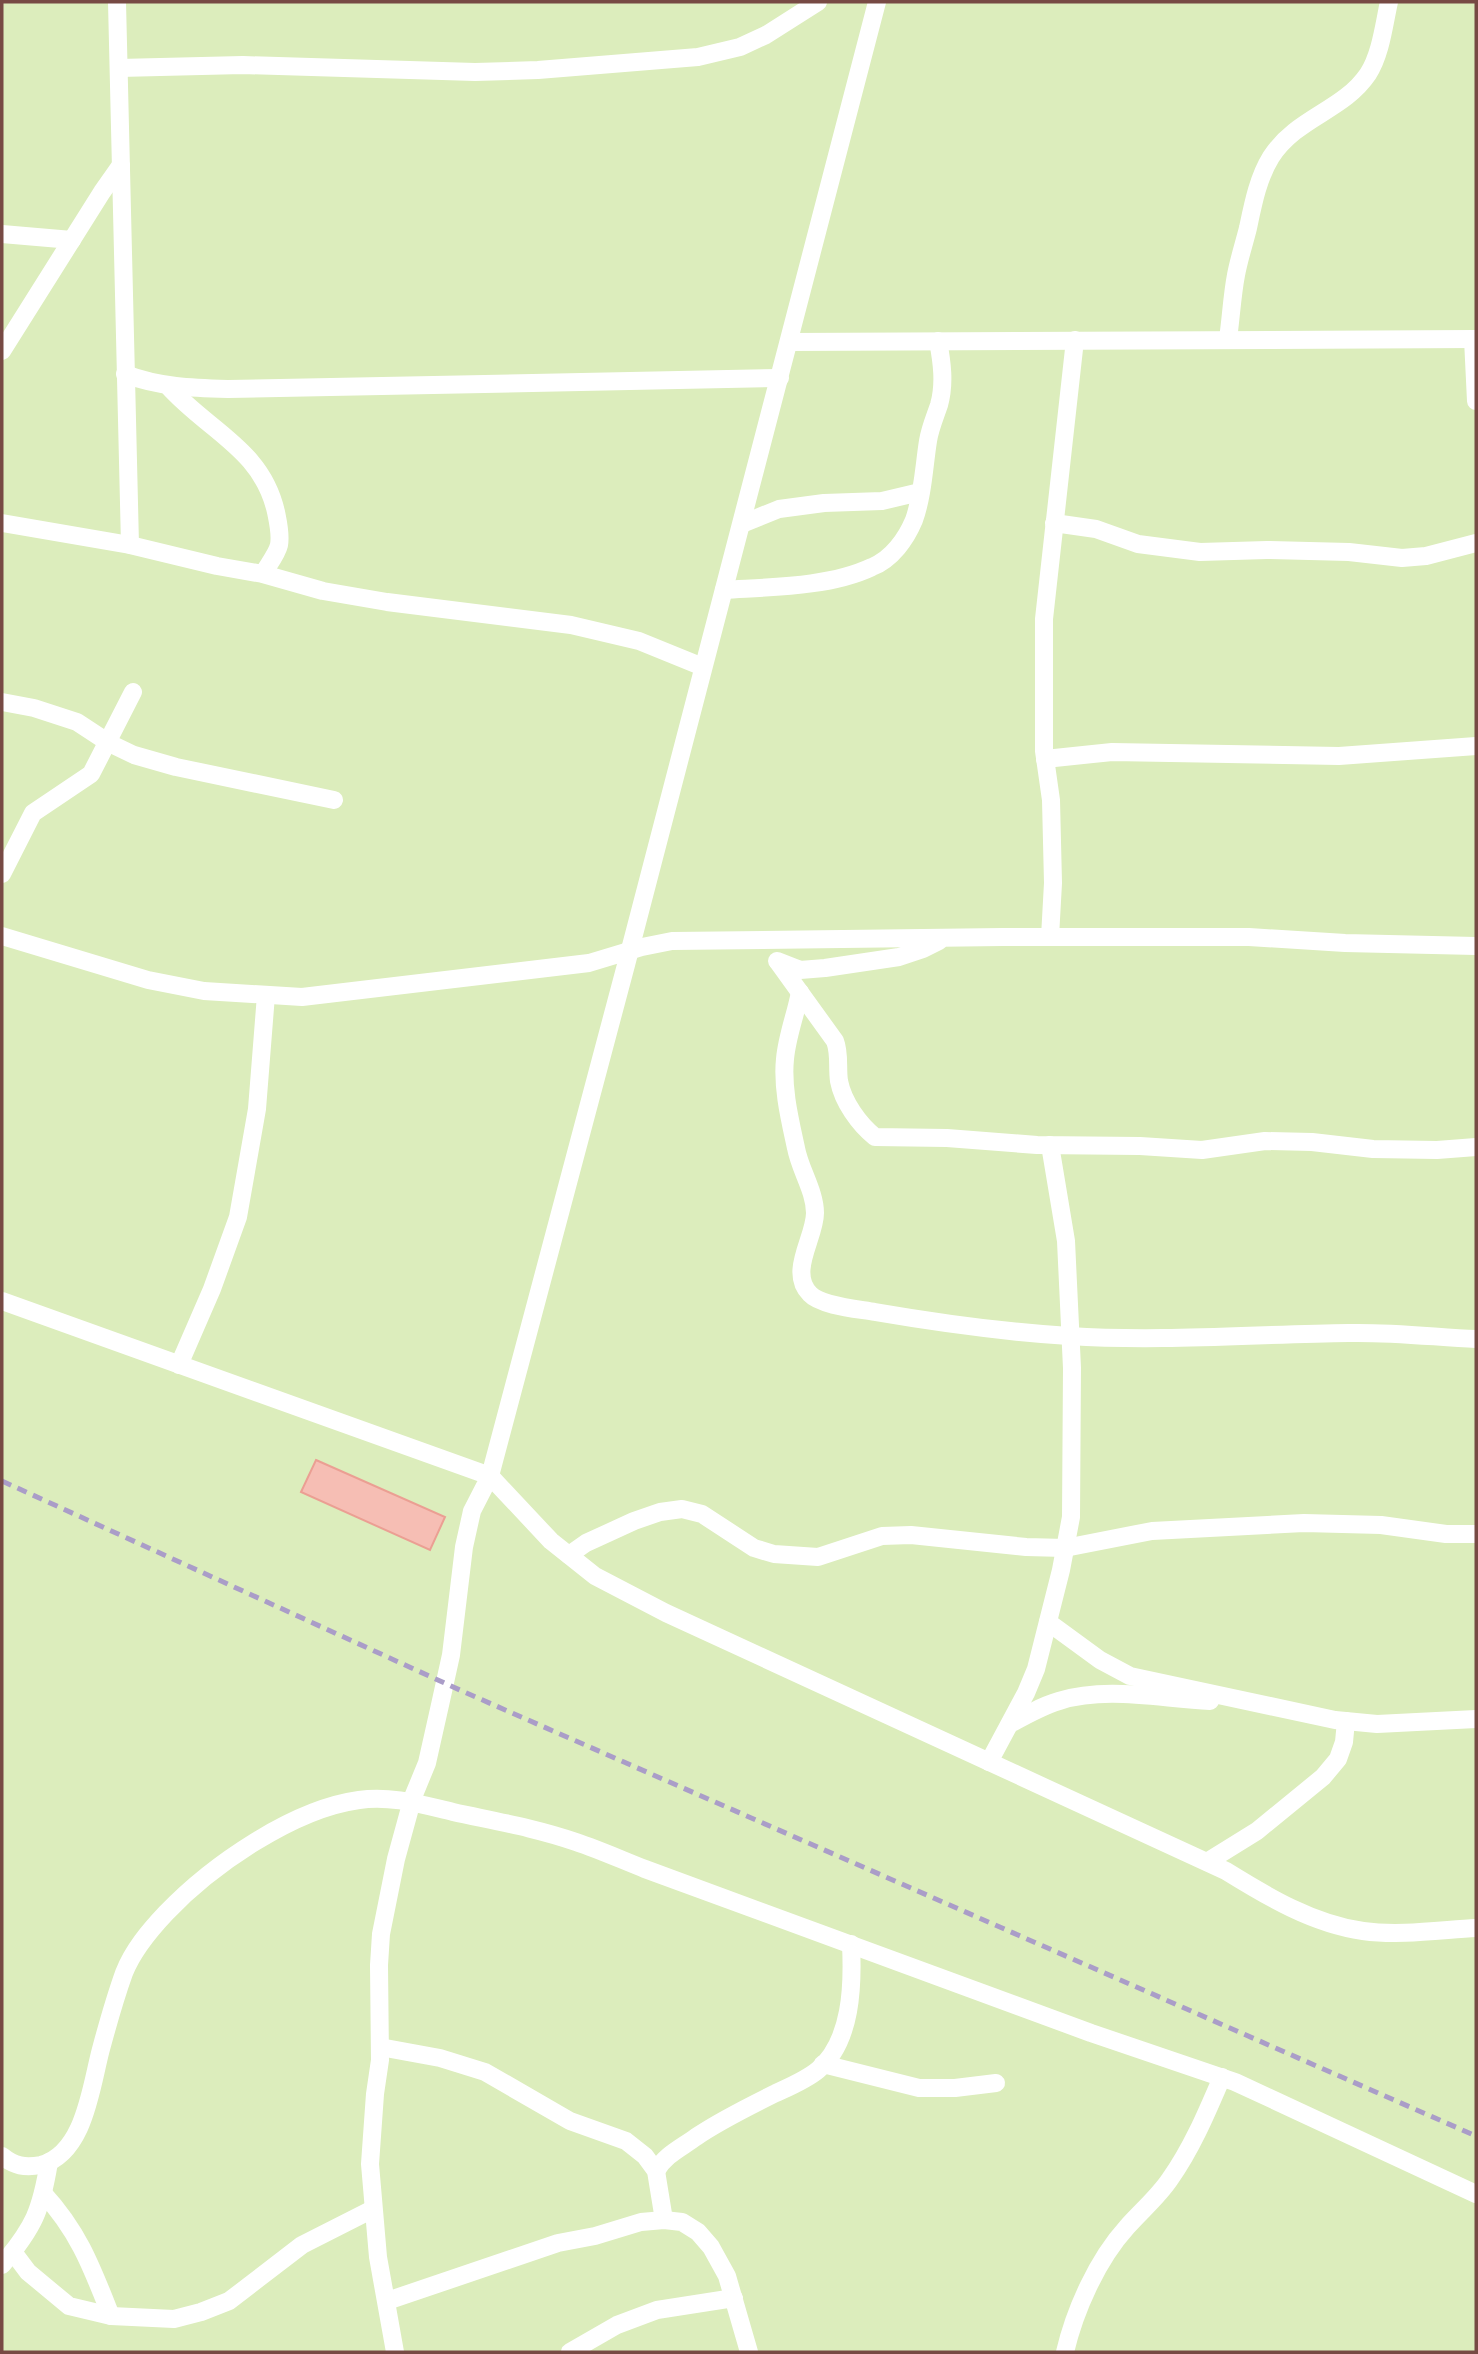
<svg xmlns="http://www.w3.org/2000/svg" width="1478" height="2354" viewBox="0 0 1478 2354" font-family="Raleway,sans-serif">
	<rect width="100%" height="100%" fill="#feeadf"/>
	<rect fill="#dcedbc" x="2" y="2" width="1474" height="2350"/>
	<polygon fill="#f6beb4" stroke="#eb9f93" stroke-width="2" points="316,1460 445,1517 430,1550 301,1492"/>
	<g fill="none" stroke-linecap="round" stroke-linejoin="round">
		<g stroke="#fff" stroke-width="18">
			<polyline points="117,2 130,545"/>
			<path d="M877,2L626,965L490,1476L551,1541L595,1576L666,1613L1226,1871C1268,1897 1313,1924 1363,1931C1400,1936 1440,1930 1476,1928"/>
			<polyline points="119,68 243,65 475,72 538,70 698,57 740,47 766,35 818,2"/>
			<polyline points="2,234 72,240"/>
			<path d="M1228,339C1231,318 1232,296 1236,275C1239,259 1244,244 1248,228C1253,204 1258,178 1271,157C1297,117 1343,111 1368,74C1381,54 1384,24 1389,2"/>
			<polyline points="1473,339 1476,401"/>
			<polyline points="789,342 1476,339"/>
			<polyline points="2,351 102,192 121,165"/>
			<path d="M125,374C159,387 192,388 228,389L780,378"/>
			<path d="M168,386C208,431 262,449 276,512C278,522 281,534 279,545C277,554 268,565 263,574"/>
			<polyline points="2,523 130,545 217,566 263,574 323,591 387,602 571,625 639,641 703,667"/>
			<polyline points="1054,523 1096,529 1138,544 1200,552 1267,550 1349,552 1402,558 1426,556 1476,543"/>
			<polyline points="742,524 779,509 824,503 882,501 920,492"/>
			<path d="M724,590C771,587 830,587 872,567C892,559 906,539 914,520C923,495 924,466 928,441C930,428 935,417 939,405C945,384 942,362 938,341"/>
			<polyline points="2,702 34,708 77,722 109,743 134,755 176,767 334,800"/>
			<polyline points="1045,759 1112,752 1339,756 1476,746"/>
			<polyline points="2,874 33,813 91,774 133,692"/>
			<polyline points="2,936 148,980 204,991 302,997 589,963 642,947 672,941 1003,937 1249,937 1345,943 1476,946"/>
			<polyline points="1050,937 1053,883 1051,800 1044,751 1044,619 1075,340"/>
			<polyline points="777,961 800,970 825,968 899,957 923,949 939,941"/>
			<path d="M778,962L835,1041C840,1054 837,1067 839,1081C843,1102 859,1124 875,1137L947,1138L1037,1145L1140,1146L1202,1150L1265,1141L1312,1142L1373,1149L1437,1150L1476,1147"/>
			<path d="M800,992C796,1014 787,1036 785,1059C782,1088 790,1120 796,1148C800,1170 815,1191 815,1213C815,1238 788,1272 810,1294C821,1306 859,1309 875,1312C939,1323 1005,1332 1069,1336C1162,1342 1257,1334 1349,1333C1392,1332 1434,1337 1476,1339"/>
			<polyline points="2,1301 490,1476 472,1511 464,1547 451,1655 440,1705 427,1763 413,1797 396,1859 381,1934 379,1965 380,2060 375,2094 370,2164 378,2257 395,2352"/>
			<polyline points="179,1365 212,1289 238,1217 257,1109 266,995"/>
			<polyline points="569,1555 586,1543 634,1521 660,1512 682,1509 702,1514 754,1548 774,1554 818,1557 882,1536 911,1535 1026,1547 1065,1548 1152,1531 1304,1523 1381,1525 1446,1534 1476,1534"/>
			<polyline points="1048,1622 1100,1660 1130,1676 1335,1720 1377,1724 1476,1719"/>
			<path d="M1010,1724C1026,1715 1042,1706 1059,1701C1107,1686 1161,1699 1210,1701"/>
			<polyline points="989,1762 1026,1693 1036,1669 1061,1570 1071,1517 1072,1368 1066,1241 1050,1145"/>
			<polyline points="1207,1862 1257,1831 1323,1777 1338,1759 1344,1742 1346,1721"/>
			<polyline points="380,2047 440,2058 485,2072 570,2121 626,2141 645,2156 656,2171 664,2220"/>
			<polyline points="823,2064 919,2088 955,2088 996,2083"/>
			<path d="M2,2156C14,2166 25,2168 41,2165C85,2153 91,2086 101,2049C108,2023 115,1998 124,1973C133,1950 149,1931 166,1913C212,1865 293,1809 359,1800C391,1795 423,1805 453,1812C494,1821 536,1828 576,1842C600,1850 622,1860 645,1869L1091,2033L1235,2082L1476,2194"/>
			<path d="M656,2171C665,2155 681,2148 696,2137C721,2120 748,2107 776,2093C789,2087 806,2080 818,2070C852,2041 853,1985 851,1944"/>
			<path d="M43,2193C79,2232 92,2268 111,2316"/>
			<polyline points="13,2252 28,2272 69,2306 111,2316 174,2319 201,2312 229,2301 302,2245 373,2209"/>
			<path d="M2,2265C34,2227 41,2211 49,2162"/>
			<polyline points="387,2301 558,2243 595,2236 641,2222 664,2220 682,2222 698,2232 711,2247 727,2276 749,2352"/>
			<polyline points="570,2352 617,2325 657,2310 734,2298"/>
			<path d="M1065,2352C1075,2310 1097,2260 1127,2227C1141,2211 1158,2197 1170,2179C1192,2148 1207,2112 1222,2077"/>
		</g>
		<polyline stroke="#aa9dc8" stroke-width="5" stroke-dasharray="10 7" stroke-linecap="butt" points="2,1481 462,1691 1476,2136"/>
	</g>
	<rect width="1478" height="2354" fill="none" stroke="#774a44" stroke-width="7"/>
</svg>
